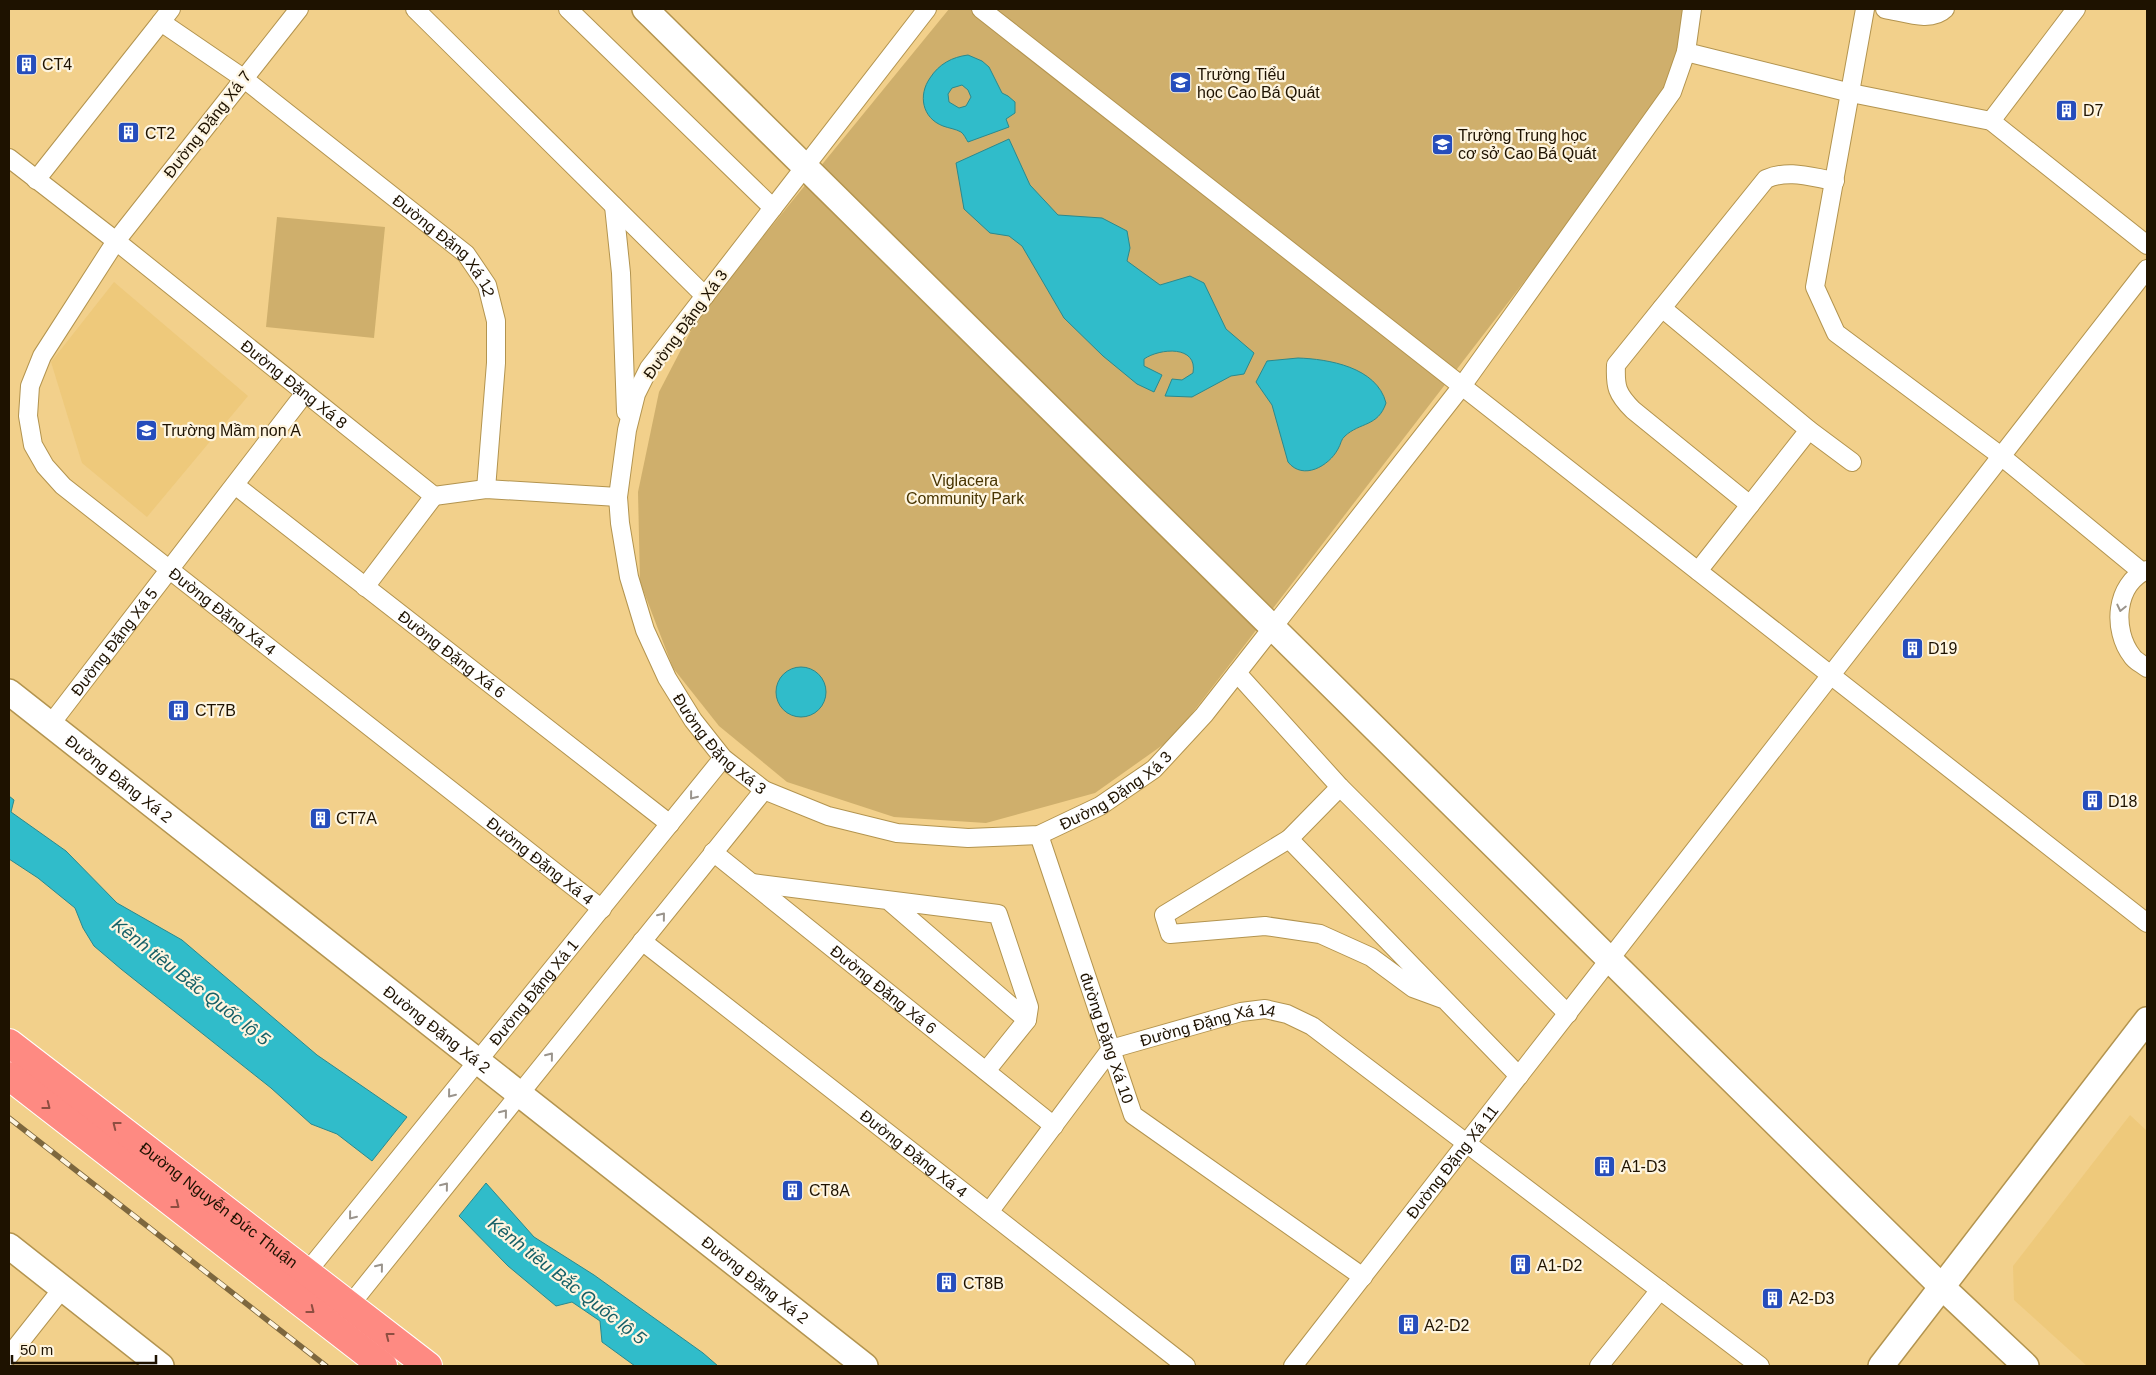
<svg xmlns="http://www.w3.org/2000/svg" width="2156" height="1375" viewBox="0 0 2156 1375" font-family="Arial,sans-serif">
	<rect width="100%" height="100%" fill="#f2d08b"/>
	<g fill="#eec97b">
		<polygon points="114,282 248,396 147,517 82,463 51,362"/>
		<polygon points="2130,1115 2147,1131 2147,1366 2087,1366 2014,1300 2013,1266"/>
	</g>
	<g fill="#cfaf6c">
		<polygon points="949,9 1687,9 1670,92 1174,737 1095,793 986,823 894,817 787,782 719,726 673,668 640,582 638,492 659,392 699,315"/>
		<polygon points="277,217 385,227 374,338 266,327"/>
	</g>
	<g fill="#30bcca" stroke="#2b898d" fill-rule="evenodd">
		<path d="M968,55L982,61L989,67L1002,93L1008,96L1015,102V113L1006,119L1009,127L968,142C966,139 964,134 961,132C956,129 948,128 943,126C922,118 918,95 930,78C939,64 952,57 968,55ZM962,85L968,90L971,97L966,106L959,108L949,102L948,94L952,88Z"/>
		<path d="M1009,139L1030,185L1058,215L1102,218L1127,231L1130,248L1127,261L1160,285L1190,276L1204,283L1226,329L1254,353L1244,374L1231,376L1192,397L1165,396L1172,379L1182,380L1193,373C1198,345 1160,348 1144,359V366L1162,375L1154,392L1137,384L1103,356L1064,318L1022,246L1009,236L990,233L964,209L956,163Z"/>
		<path d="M1298,358C1328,359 1377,367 1386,403C1378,427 1360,422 1345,436C1341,439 1341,444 1338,449C1329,466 1303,481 1288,462L1272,405L1256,382L1267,361Z"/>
		<circle cx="801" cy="692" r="25"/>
		<polygon points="9,796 14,800 11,812 66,851 117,903 182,940 317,1055 407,1117 372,1161 337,1134 311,1124 271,1088 121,969 94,946 83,928 75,908 38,878 9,859"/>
		<polygon points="486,1183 534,1237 594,1275 703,1353 718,1366 635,1366 602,1342 600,1321 572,1302 556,1306 508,1266 459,1216"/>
	</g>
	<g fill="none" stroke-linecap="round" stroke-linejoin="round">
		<defs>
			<g id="street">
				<path id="s1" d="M171,9L161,22L243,78L466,254L487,285L496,321V363L486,489"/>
				<path id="s2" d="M299,9L116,241L42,356L30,386L28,416L33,445L45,466L63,486L602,909"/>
				<polyline points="415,9 705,296"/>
				<polyline points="568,9 773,208"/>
				<path id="s3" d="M927,9L649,368L636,394L627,430L618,497L620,523L629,577L645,630L667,678L693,720L723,758L764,790L828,816L897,833L968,838L1039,835L1100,806L1154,769L1204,715L1462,386L1672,92L1686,52L1692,9"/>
				<polyline points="981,9 2147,923"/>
				<polyline points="1865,9 1815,287 1836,333 2001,456 2142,572"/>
				<path d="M1885,9C1904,12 1931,23 1945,9"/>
				<polyline points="1686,52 1851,93 1991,121 2147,245"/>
				<polyline points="1991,121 2076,9"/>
				<path id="s4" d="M9,158L116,241L434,496L486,489L618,497"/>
				<polyline points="36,180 161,22"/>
				<polyline points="614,206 621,273 626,412"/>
				<polyline points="1662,308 1809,430 1852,462"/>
				<path id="s5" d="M235,485L670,824"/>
				<path d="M1750,505L1633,410C1617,394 1615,387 1616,365L1766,179C1789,169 1810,177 1835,181"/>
				<path d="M2147,570C2115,584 2112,630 2132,656C2135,661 2142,664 2147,668"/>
				<polyline points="1698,571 1809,430"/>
				<polyline points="365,587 434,496"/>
				<polyline points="1237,673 1340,787 1568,1014"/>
				<path id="s6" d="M50,725L305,393"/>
				<path id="s7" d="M1039,835L1133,1115L1363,1277"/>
				<polyline points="1289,839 1340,787"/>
				<path id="s8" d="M713,852L1054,1126"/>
				<polyline points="752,883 998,914 1029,1007 1027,1020 889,901"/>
				<path id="s9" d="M642,941L1186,1366"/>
				<polyline points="1443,999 1413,988 1371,957 1320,934 1265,926 1170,934 1164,915 1289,839 1519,1076"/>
				<polyline points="986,1071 1027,1020"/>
				<path id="s10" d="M989,1212L1111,1049L1241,1012L1265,1009L1287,1014L1312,1026L1760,1366"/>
				<path id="s11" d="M307,1272L723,758"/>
				<polyline points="350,1305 764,790"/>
				<polyline points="9,1356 62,1289"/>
				<path id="s12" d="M1293,1366L2147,269"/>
				<polyline points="1599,1366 1660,1290"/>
			</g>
			<g id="secondary">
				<polyline points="645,9 1942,1287 2026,1366"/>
				<path id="s13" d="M9,692L865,1366"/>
				<polyline points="9,1246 161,1366"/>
				<polyline points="1881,1366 2147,1020"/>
			</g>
			<g id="highway">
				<path id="s14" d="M9,1043L428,1366"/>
				<polyline points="9,1076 383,1366"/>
			</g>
		</defs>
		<use href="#street" stroke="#b3944f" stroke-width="20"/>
		<use href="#secondary" stroke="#b3944f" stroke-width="28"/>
		<use href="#highway" stroke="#fff" stroke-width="30"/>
		<use href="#street" stroke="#fff" stroke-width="18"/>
		<use href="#secondary" stroke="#fff" stroke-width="25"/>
		<use href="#highway" stroke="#fe8a82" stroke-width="28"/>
		<defs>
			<polyline id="rail" points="9,1118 326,1366"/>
		</defs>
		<use href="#rail" stroke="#7d673e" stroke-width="5.5"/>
		<use href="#rail" stroke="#fef5e0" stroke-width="4" stroke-dasharray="11" stroke-linecap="butt"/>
	</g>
	<defs><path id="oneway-chevron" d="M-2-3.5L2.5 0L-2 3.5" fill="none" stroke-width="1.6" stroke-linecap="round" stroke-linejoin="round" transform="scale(1.25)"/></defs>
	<g stroke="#9a948c">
		<use href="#oneway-chevron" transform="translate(2121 608) rotate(103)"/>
		<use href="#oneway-chevron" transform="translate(693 796) rotate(129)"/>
		<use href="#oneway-chevron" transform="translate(662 916) rotate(-51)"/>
		<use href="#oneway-chevron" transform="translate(550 1056) rotate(-51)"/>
		<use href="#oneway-chevron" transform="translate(451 1094) rotate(129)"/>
		<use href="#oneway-chevron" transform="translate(504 1113) rotate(-51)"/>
		<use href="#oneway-chevron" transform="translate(445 1186) rotate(-51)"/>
		<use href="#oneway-chevron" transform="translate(352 1216) rotate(129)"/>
		<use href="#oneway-chevron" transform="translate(380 1267) rotate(-51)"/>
	</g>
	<g stroke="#8e4e41">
		<use href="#oneway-chevron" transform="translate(47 1106) rotate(38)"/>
		<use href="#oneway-chevron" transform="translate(116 1125) rotate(-142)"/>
		<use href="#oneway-chevron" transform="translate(176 1205) rotate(38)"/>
		<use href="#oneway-chevron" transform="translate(311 1310) rotate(38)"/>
		<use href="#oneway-chevron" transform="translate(389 1336) rotate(-142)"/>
	</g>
	<defs>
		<symbol id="building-square" viewBox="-11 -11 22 22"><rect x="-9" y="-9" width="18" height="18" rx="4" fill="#264dbc" stroke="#fef5e0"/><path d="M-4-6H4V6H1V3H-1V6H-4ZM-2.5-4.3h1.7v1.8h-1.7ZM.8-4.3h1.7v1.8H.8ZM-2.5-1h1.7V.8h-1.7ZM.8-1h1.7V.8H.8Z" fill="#fff"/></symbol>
		<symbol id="school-square" viewBox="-11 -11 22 22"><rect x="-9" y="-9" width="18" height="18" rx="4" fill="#264dbc" stroke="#fef5e0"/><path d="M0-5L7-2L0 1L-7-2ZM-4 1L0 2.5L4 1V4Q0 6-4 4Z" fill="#fff"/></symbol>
	</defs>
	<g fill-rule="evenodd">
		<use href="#building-square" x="14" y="52" width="25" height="25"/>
		<use href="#school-square" x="1168" y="70" width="25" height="25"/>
		<use href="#building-square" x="2054" y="98" width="25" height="25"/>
		<use href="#building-square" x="116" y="120" width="25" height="25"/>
		<use href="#school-square" x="1430" y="132" width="25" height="25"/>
		<use href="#school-square" x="134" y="418" width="25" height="25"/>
		<use href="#building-square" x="1900" y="636" width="25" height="25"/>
		<use href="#building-square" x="166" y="698" width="25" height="25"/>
		<use href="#building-square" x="2080" y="788" width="25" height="25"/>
		<use href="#building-square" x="308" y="806" width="25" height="25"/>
		<use href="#building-square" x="1592" y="1154" width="25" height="25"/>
		<use href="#building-square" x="780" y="1178" width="25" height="25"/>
		<use href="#building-square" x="1508" y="1252" width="25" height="25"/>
		<use href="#building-square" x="934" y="1270" width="25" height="25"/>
		<use href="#building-square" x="1760" y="1286" width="25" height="25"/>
		<use href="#building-square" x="1396" y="1312" width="25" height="25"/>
	</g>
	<g text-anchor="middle" stroke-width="4.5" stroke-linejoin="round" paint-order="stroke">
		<g font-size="16" fill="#1e1200" stroke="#fef5e0" text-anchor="start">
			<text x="42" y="70">CT4</text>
			<text x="1197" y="80">Trường Tiểu<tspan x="1197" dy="18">học Cao Bá Quát</tspan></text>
			<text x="2083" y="116">D7</text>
			<text x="145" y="139">CT2</text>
			<text x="1458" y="141">Trường Trung học<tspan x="1458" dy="18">cơ sở Cao Bá Quát</tspan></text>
			<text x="162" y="436">Trường Mầm non A</text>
			<text x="1928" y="654">D19</text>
			<text x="195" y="716">CT7B</text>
			<text x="2108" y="807">D18</text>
			<text x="336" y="824">CT7A</text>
			<text x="1621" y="1172">A1-D3</text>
			<text x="809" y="1196">CT8A</text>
			<text x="1537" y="1271">A1-D2</text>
			<text x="963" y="1289">CT8B</text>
			<text x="1789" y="1304">A2-D3</text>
			<text x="1424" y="1331">A2-D2</text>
		</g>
		<g font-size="16" fill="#1e1200" stroke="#fef5e0">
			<text transform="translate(207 124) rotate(-52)" y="6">Đường Đặng Xá 7</text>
			<text dy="6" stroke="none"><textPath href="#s1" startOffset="379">Đường Đặng Xá 12</textPath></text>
			<text transform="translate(685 324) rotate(-54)" y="6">Đường Đặng Xá 3</text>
			<text dy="6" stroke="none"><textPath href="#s4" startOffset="364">Đường Đặng Xá 8</textPath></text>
			<text dy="6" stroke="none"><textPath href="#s2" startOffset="778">Đường Đặng Xá 4</textPath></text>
			<text dy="6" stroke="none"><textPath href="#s6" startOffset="105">Đường Đặng Xá 5</textPath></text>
			<text dy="6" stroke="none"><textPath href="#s5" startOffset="275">Đường Đặng Xá 6</textPath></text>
			<text dy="6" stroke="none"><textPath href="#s3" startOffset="862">Đường Đặng Xá 3</textPath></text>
			<text dy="6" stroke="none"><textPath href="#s13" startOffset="140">Đường Đặng Xá 2</textPath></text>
			<text dy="6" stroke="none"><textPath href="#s3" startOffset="1298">Đường Đặng Xá 3</textPath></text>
			<text dy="6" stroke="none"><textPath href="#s2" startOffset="1182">Đường Đặng Xá 4</textPath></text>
			<text dy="6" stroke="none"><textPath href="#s8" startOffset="219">Đường Đặng Xá 6</textPath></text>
			<text dy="6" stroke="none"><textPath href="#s11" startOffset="360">Đường Đặng Xá 1</textPath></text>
			<text dy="6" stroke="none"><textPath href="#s10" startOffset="304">Đường Đặng Xá 14</textPath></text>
			<text dy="6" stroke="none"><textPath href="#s13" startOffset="545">Đường Đặng Xá 2</textPath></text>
			<text dy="6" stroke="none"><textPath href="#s7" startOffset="214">đường Đặng Xá 10</textPath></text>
			<text dy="6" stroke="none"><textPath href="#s9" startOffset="345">Đường Đặng Xá 4</textPath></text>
			<text dy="6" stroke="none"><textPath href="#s12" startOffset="259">Đường Đặng Xá 11</textPath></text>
			<text dy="6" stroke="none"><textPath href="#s14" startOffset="265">Đường Nguyễn Đức Thuận</textPath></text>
			<text dy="6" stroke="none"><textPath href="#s13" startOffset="950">Đường Đặng Xá 2</textPath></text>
		</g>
		<g font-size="16" fill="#483400" stroke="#fef5e0">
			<text x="965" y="486">Viglacera<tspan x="965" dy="18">Community Park</tspan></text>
		</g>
		<g font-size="18" font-style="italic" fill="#166067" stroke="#fef5e0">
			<text transform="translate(191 982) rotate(38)" y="6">Kênh tiêu Bắc Quốc lộ 5</text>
			<text transform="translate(567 1281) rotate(38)" y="6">Kênh tiêu Bắc Quốc lộ 5</text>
		</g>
	</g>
	<rect width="2156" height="1375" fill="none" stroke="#1e1200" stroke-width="20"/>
	<path d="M12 1355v8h144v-8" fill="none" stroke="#1e1200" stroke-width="2.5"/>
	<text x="20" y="1355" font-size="15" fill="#1e1200" stroke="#fef5e0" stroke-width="4" paint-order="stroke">50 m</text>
</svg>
